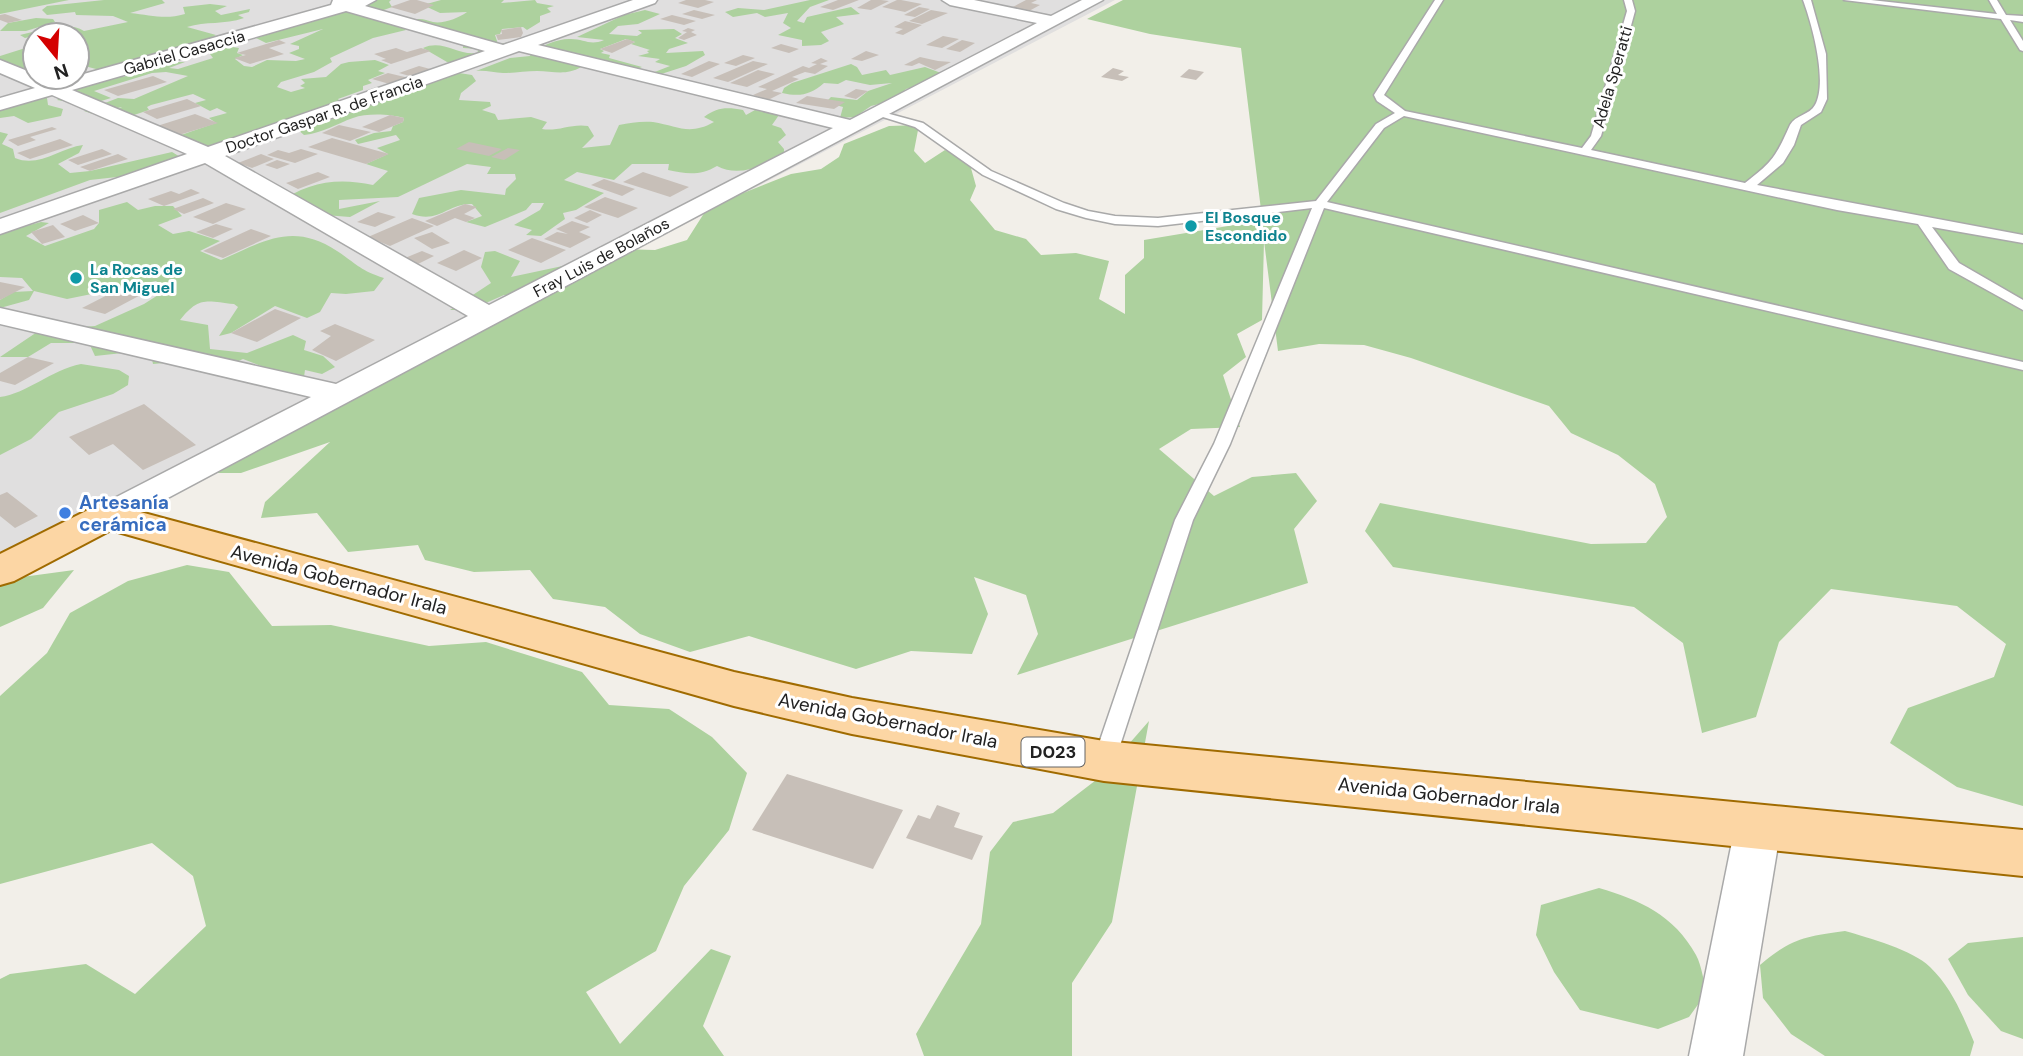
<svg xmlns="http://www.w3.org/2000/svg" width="2023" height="1056" viewBox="0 0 2023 1056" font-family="'DM Sans',sans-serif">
	<rect width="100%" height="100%" fill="#f2efe9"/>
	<path fill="#e0dfdf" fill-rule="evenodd" d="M0,0H1115L624,256L278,442L0,585ZM35,35H77V77H35Z"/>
	<g fill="#add19e">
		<polygon points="0,0 69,0 0,14"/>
		<path d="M104,0H162L165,3L130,13C151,15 165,20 185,14L183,7L210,4L227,6L215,11L221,15L250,9L249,12L238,15L244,18C224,25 206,21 187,27L216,35L196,45L91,74L96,69L77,64V35L42,34L25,38L20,35C39,31 67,20 84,31L128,22L113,16L76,15L75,12L47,15L42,10L47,6Z"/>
		<path d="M369,0H391L389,2L392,7L381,11L406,30L373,38L330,58L332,62L314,72L281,82L277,87L291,92L305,88L300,86L305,83L301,79L326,77L341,64L349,62L375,60L389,65L378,71L385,73L368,80L372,83L363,86V90L338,99L341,102L199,152L178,136L216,123L209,118L227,113L217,108L210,111L195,103L206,100L193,94L151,105L147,107L149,110L128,117L104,118L122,107L93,114L84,111L118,98L134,99L188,76L166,72L152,73L94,91L111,98L88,105L57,100L71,87L112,74L123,77L166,62H185L169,68L178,69L213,58L210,54L211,51L226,46L239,48L237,53L243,55L235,59L244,66L252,67L267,60L296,61L305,59L289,53L299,49V46L290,44L323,29L266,43L256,38C266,35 308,22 313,18L364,8Z"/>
		<path d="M441,0H504L501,3L535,0L537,3L554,6L547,8L551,12L540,16V22L527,30L523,27L502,29L500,34L495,35L498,44L518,41L531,34L539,37L464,66L447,62L423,48C443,39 458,56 477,53L479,49L463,48V41L432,37L435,32L412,21C420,17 425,20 433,22C443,24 459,18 467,12L440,13L423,5Z"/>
		<polygon points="810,0 829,0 810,7 797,21 804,23 807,17 851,7 860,14 836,17 844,24 821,32 829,41 821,45 802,46 802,40 778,35 791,28 783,23 788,13 765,17 757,13 733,17 725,12 738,8 764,10"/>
		<polygon points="1123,0 2023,0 2023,806 1957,787 1890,743 1908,708 1994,677 2006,644 1957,606 1831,589 1779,642 1756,717 1702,733 1683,643 1634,607 1393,567 1365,531 1380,503 1591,544 1646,543 1667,517 1655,484 1618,455 1571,433 1549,406 1411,358 1364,345 1319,344 1278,351 1264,241 1262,320 1237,334 1246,357 1223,375 1240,427 1191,429 1159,449 1214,496 1252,477 1296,473 1317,501 1294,529 1308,583 1017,675 1038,634 1026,595 974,577 988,614 972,654 911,651 856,669 749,636 690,652 640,634 605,607 553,599 530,570 474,572 425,560 418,545 348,552 317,513 261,518 265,502 330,442 241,473 205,473 309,410 354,375 409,357 519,299 504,295 470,310 450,310 491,283 481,267 485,252 495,251 520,261 511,277 586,261 618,249 655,250 687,240 708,207 791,174 821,169 839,157 844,144 889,126 919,125 914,151 925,163 945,150 969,161 976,186 970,200 995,230 1026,239 1041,255 1076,253 1109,261 1099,299 1125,314 1125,275 1144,258 1144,240 1240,224 1263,226 1241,48 1150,34 1087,19"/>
		<path d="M645,10L660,14L638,24L618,26L609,34L637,36L642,33L638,30L674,29L682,34L675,38L688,43L669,49L666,53L703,51L705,55L686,66L652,77L647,75L670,66L655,62L660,59L638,56L649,53L647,51L650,50L631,44L635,42L626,39L600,49L604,51L601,53L610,55L609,58L642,67L621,76L581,67C566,76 553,71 537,71C526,71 514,73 503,73C494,73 486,70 476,71L510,58L530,56L532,51C542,46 559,38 571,39C584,39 590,46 604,40L577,37L624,15Z"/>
		<polygon points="36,18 53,19 55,22 26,31 0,31 8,23"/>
		<polygon points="35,45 35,77 74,77 75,83 23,83 11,79 30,72 22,69 18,73 0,74 0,56"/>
		<path d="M851,64L857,67L862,75L886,70L890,75L925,67L941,73L931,83L906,89L895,100L871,106L855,117L840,118L843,107L826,102L831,97L857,100L868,91L892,83L870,85L846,80L838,84L824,83C810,95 800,97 782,93L784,88L792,83Z"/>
		<path d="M459,73L472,75L476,81L461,93L459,100L490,102L491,106L482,110L495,114L498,120L531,117L547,122L542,129C557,132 572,123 588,126L594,136L582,148L610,145L619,125C630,123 641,121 653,122C678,126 689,136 714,122L704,117C717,107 727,107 743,110L746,115L755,110L779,115L772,125L781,128L786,135L778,142L784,149V155C762,165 740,178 717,166C700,176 686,174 668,170L669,164H632L614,180L577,172L564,180L604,193L576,210L563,213L565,219L541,236L526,235L532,230L514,225L540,210L544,203H532L526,210L485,227L466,222L482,216L472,204C448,203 439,224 412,214L419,198L461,190L505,195L506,189L516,179L515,174H487L491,167L467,164L398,197L339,200V209L380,201L350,217L299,213L277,204C307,182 337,177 373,185L388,171L366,164L388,154L377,148L400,140L396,135L358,144L355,140L374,133L391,131L393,126L403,122L404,118C390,114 367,113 353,118C336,124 323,133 304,135L297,129C311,119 325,123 340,117C380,101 416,81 459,73Z"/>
		<polygon points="41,97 47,98 48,105 63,109 61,116 28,123 14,116 0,118 0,108"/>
		<path d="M0,132L8,134L2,144L13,149L15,158C39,168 60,148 83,145L79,153L58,164L70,173L90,171L172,152L187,161L135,175L90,180L0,213Z"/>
		<path d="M127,202L138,210L155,206H173L182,216L158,225L173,234L189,231L220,241L200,251L221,260C264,241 293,222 337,251C357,264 359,270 384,278L374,291L346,294L331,293L320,312L307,318L275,306L231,333L219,336L238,307L234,304C206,301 199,296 180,320L208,325L210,349L247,353L293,335L306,341L304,350L323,356L335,367L322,374L305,370L304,377L266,368L243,359L220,369L197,360L153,364L150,350L95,356L89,343H51L28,357H0L40,330L95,326L144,304L166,290L156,281L67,299L34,291L29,300L0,308V300L13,292L33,291L22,278L0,277V233L41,222L49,223L26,236L45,246L94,229L99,223V210Z"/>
		<path d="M81,364L119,370L129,376L128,385L113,394L59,412L31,439L0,455V397C26,394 51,370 81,364Z"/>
		<polygon points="187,565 229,572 272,626 331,625 429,646 486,642 582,672 609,705 669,709 712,737 747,773 729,830 684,886 656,951 586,992 620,1044 711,949 731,956 703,1026 724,1056 0,1056 0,979 10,974 86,964 135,994 206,926 193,876 152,843 0,884 0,696 47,653 70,613 128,581"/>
		<polygon points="74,570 43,608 0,627 0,580"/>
		<polygon points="1149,721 1112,922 1072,983 1072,1056 924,1056 916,1034 981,924 990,852 1013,822 1053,813 1100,777"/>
		<path d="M1599,888C1640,900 1674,915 1696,955C1702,966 1703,981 1707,992L1689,1017L1658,1029L1580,1010L1554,972L1536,935L1541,905Z"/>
		<path d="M1845,931C1869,938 1913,950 1930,967C1952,988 1963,1016 1974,1042L1970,1056H1825L1791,1034L1763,998L1760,965C1790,939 1806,936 1845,931Z"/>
		<polygon points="2023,937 2023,1039 2001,1031 1968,995 1948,959 1968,943"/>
	</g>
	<g fill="#c7bfb8">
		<polygon points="410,0 417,0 434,5 415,14 390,7"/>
		<polygon points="686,0 705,0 714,2 698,8 678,3"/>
		<polygon points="838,0 859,0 833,10 820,7"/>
		<polygon points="871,0 881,0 889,1 871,10 857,8"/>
		<polygon points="897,0 901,0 922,4 905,12 882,7"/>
		<polygon points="1026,0 1037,0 1031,3 1040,5 1029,11 1011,8"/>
		<polygon points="919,7 930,9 915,17 904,15"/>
		<polygon points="694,10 715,15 702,19 682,14"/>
		<polygon points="931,10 948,13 922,24 909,21"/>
		<polygon points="5,14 22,20 8,23 0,20 0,15"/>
		<polygon points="672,15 696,21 684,25 660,19"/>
		<polygon points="905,21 922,25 903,35 895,33 903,29 894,27"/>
		<polygon points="521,27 523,33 521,37 498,40 496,35 502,34 501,30"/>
		<polygon points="688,28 695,30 691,32 697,35 684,40 678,38 687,32 682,31"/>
		<polygon points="943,36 959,39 942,48 926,45"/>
		<polygon points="627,39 635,42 612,53 600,49"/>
		<polygon points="279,40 286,43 269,48 284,54 250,64 234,58 246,55 237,53"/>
		<polygon points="962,40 975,43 960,52 946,49"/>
		<polygon points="781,44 799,49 789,53 771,48"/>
		<polygon points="396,48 407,52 421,48 431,51 391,64 381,60 386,59 374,54"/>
		<polygon points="866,51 879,55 862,61 851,59"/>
		<polygon points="743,55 755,58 736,66 724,63"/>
		<polygon points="920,57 938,61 951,62 935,70 919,63 912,66 904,65"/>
		<polygon points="821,58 828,61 820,64 828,66 815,74 805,72 792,77 799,79 772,91 782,93 768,100 753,95 767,89 758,87 803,66 809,68 817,64 811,63"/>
		<polygon points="709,61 720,64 692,77 681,74"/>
		<polygon points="753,61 768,64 728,82 713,78"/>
		<polygon points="419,66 434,70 413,77 399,73"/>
		<polygon points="1113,68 1124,71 1118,75 1129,77 1122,81 1101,77"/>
		<polygon points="1189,69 1204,72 1196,80 1180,77"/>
		<polygon points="758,70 775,74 747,87 730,83"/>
		<polygon points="388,73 409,78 393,85 372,79"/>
		<polygon points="153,76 167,82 118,96 104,90"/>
		<polygon points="856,89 868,91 856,99 844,96"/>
		<polygon points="807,96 845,102 834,109 796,103"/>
		<polygon points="187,99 201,106 157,119 143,112"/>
		<polygon points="195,114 218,123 179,135 157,126"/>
		<polygon points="390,115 404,118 403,122 379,132 362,127"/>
		<polygon points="339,125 371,132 350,141 322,133"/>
		<polygon points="52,127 57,129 30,137 36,140 18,146 8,140"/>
		<polygon points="332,138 389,154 366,164 308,147"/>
		<polygon points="60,139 73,145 30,159 17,153"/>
		<polygon points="469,142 502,149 489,156 456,149"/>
		<polygon points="508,148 520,150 504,160 491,157"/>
		<polygon points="102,149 112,154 78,165 68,160"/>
		<polygon points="301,149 318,154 295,163 267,155 278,150 289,153"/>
		<polygon points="118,154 128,159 90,171 80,167"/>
		<polygon points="261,154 274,159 252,168 238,163"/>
		<polygon points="277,160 290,164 277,169 265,165"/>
		<polygon points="318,172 330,177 298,189 286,183"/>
		<polygon points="643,172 689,187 670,197 623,182"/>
		<polygon points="604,179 635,189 622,196 591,185"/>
		<polygon points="191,189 200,193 164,206 148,199 171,191 179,194"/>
		<polygon points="605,197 638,208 618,218 584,207"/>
		<polygon points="203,198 214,203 184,214 173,209"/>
		<polygon points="226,203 246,209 213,224 193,217"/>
		<polygon points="465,204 477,207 464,214 475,218 466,222 455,218 437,226 425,221"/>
		<polygon points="590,210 602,215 587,223 574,218"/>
		<polygon points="378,212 396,217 375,227 357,222"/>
		<polygon points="83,215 99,223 75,231 60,224"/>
		<polygon points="412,218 434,226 390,246 368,237"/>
		<polygon points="572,221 590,227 579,232 591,237 570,248 544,239 557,232 568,234 556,229"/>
		<polygon points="216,224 233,229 213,238 196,232"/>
		<polygon points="53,225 65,237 42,244 31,232"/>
		<polygon points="251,229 271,236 223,258 203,251"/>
		<polygon points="432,232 450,243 432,249 414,238"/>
		<polygon points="532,238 566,250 541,263 508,250"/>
		<polygon points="464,250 482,258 456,271 437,263"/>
		<polygon points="422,251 434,256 418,264 405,258"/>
		<polygon points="0,282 25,287 0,300"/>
		<polygon points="125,286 148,291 105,314 82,308"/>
		<polygon points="275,309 301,318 257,342 231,333"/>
		<polygon points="335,324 375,340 336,361 312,350 331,336 320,331"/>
		<polygon points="28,357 54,363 15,385 0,381 0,373"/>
		<polygon points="144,404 196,445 143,470 113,444 89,455 69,437"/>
		<polygon points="7,492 38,516 15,528 0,516 0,495"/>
		<polygon points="787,774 903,810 873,869 752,830"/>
		<polygon points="937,805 960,813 954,827 983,836 972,860 906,838 918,815 930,819"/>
	</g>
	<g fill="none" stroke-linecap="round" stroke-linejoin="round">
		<defs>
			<g id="service">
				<path d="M1435,0H1443L1384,95L1405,111L1582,148L1591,136L1627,11L1624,0H1632L1635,11L1601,136L1591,150L1745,183C1773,162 1776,156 1790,125C1795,115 1810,115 1815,105C1828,82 1812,24 1803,0H1811L1826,54L1827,99L1821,112L1801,125L1794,145L1783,163L1757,185L2023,235V243L1932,227L1959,263L2023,300V310L1949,269L1918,224L1837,210L1404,116L1384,128L1327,202L2023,362V370L1324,208L1230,444L1193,520L1115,761L1112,767L1104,770L1096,767L1093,761L1175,520L1214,444L1312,208L1158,226L1115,224L1086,218L1056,209L983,175L915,127L870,113L875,110L923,123L991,171L1064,203L1088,211L1115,216L1158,218L1316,201L1376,124L1395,113L1377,101L1374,95Z"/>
				<polygon points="1844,0 1871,0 1997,14 1989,0 1997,0 2006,15 2023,16 2023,22 2010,20 2023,41 2023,51 2020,50 2001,19"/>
			</g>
			<g id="minor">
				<path d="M333,0H376L365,6L503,45L633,0H657L655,3L538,45L850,120L1037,23L950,5L942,0H974L1051,16L1082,0H1103L119,524L107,527L95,524L90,516L95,508L311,397L0,324V308L336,384L468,316L205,163L0,234V219L187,154L52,95L0,110V98L35,88L0,73V60L35,74V77L55,82L331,5ZM346,11L485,51L208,147L72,90ZM519,51L833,128L489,305L225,156Z"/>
				<polygon points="1758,807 1774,813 1781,827 1743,1056 1689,1056 1735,827 1742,813"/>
			</g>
			<polygon id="primary" points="107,503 734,672 852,698 1104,741 2023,830 2023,876 1104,781 852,734 734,706 111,530 14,581 0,585 0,554 94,507"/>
		</defs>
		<use href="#service" stroke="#a9a9a9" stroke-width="3"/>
		<use href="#minor" stroke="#a9a9a9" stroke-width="3"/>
		<use href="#primary" stroke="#a06b00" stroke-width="4"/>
		<use href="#service" fill="#fff" fill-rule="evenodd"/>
		<use href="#minor" fill="#fff" fill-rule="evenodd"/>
		<use href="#primary" fill="#fcd6a4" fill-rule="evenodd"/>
	</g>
	<g fill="#0f9aa8" stroke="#fff" stroke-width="2.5">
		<circle cx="1191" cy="226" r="7"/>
		<circle cx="76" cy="278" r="7"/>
	</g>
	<circle fill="#3f7fe0" stroke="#fff" stroke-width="2.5" cx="65" cy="513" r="7"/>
	<g text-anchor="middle" stroke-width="6" stroke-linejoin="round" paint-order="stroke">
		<g font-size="16" fill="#222" stroke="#fff">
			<text transform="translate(184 52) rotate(-16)" y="6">Gabriel Casaccia</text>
			<text transform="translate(1612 77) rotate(-74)" y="6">Adela Speratti</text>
			<text transform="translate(324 114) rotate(-19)" y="6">Doctor Gaspar R. de Francia</text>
			<text transform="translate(601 257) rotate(-28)" y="6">Fray Luis de Bolaños</text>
		</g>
		<g font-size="16" font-weight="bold" fill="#0d838f" stroke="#fff" text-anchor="start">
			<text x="1205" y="223">El Bosque<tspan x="1205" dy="18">Escondido</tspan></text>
			<text x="90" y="275">La Rocas de<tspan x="90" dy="18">San Miguel</tspan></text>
		</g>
		<rect fill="#fff" stroke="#646464" stroke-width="2" x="1021.5" y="737.5" width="63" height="29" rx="5"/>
		<g font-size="18" font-weight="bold" fill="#222">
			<text x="1053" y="758">D023</text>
		</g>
		<g font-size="19" font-weight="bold" fill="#366cbe" stroke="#fff" text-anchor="start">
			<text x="79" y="509">Artesanía<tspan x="79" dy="22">cerámica</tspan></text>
		</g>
		<g font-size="19" fill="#222" stroke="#fff">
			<text transform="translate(339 579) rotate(15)" y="7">Avenida Gobernador Irala</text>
			<text transform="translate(888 720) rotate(11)" y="7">Avenida Gobernador Irala</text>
			<text transform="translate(1449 795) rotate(6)" y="7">Avenida Gobernador Irala</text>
		</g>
	</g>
	<g transform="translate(56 56) rotate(162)"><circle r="33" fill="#ffffff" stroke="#a7a7a7" stroke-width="2"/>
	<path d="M0-5L12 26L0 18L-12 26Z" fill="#d40000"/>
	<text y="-10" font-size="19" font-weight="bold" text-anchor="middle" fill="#222222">N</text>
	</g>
</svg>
